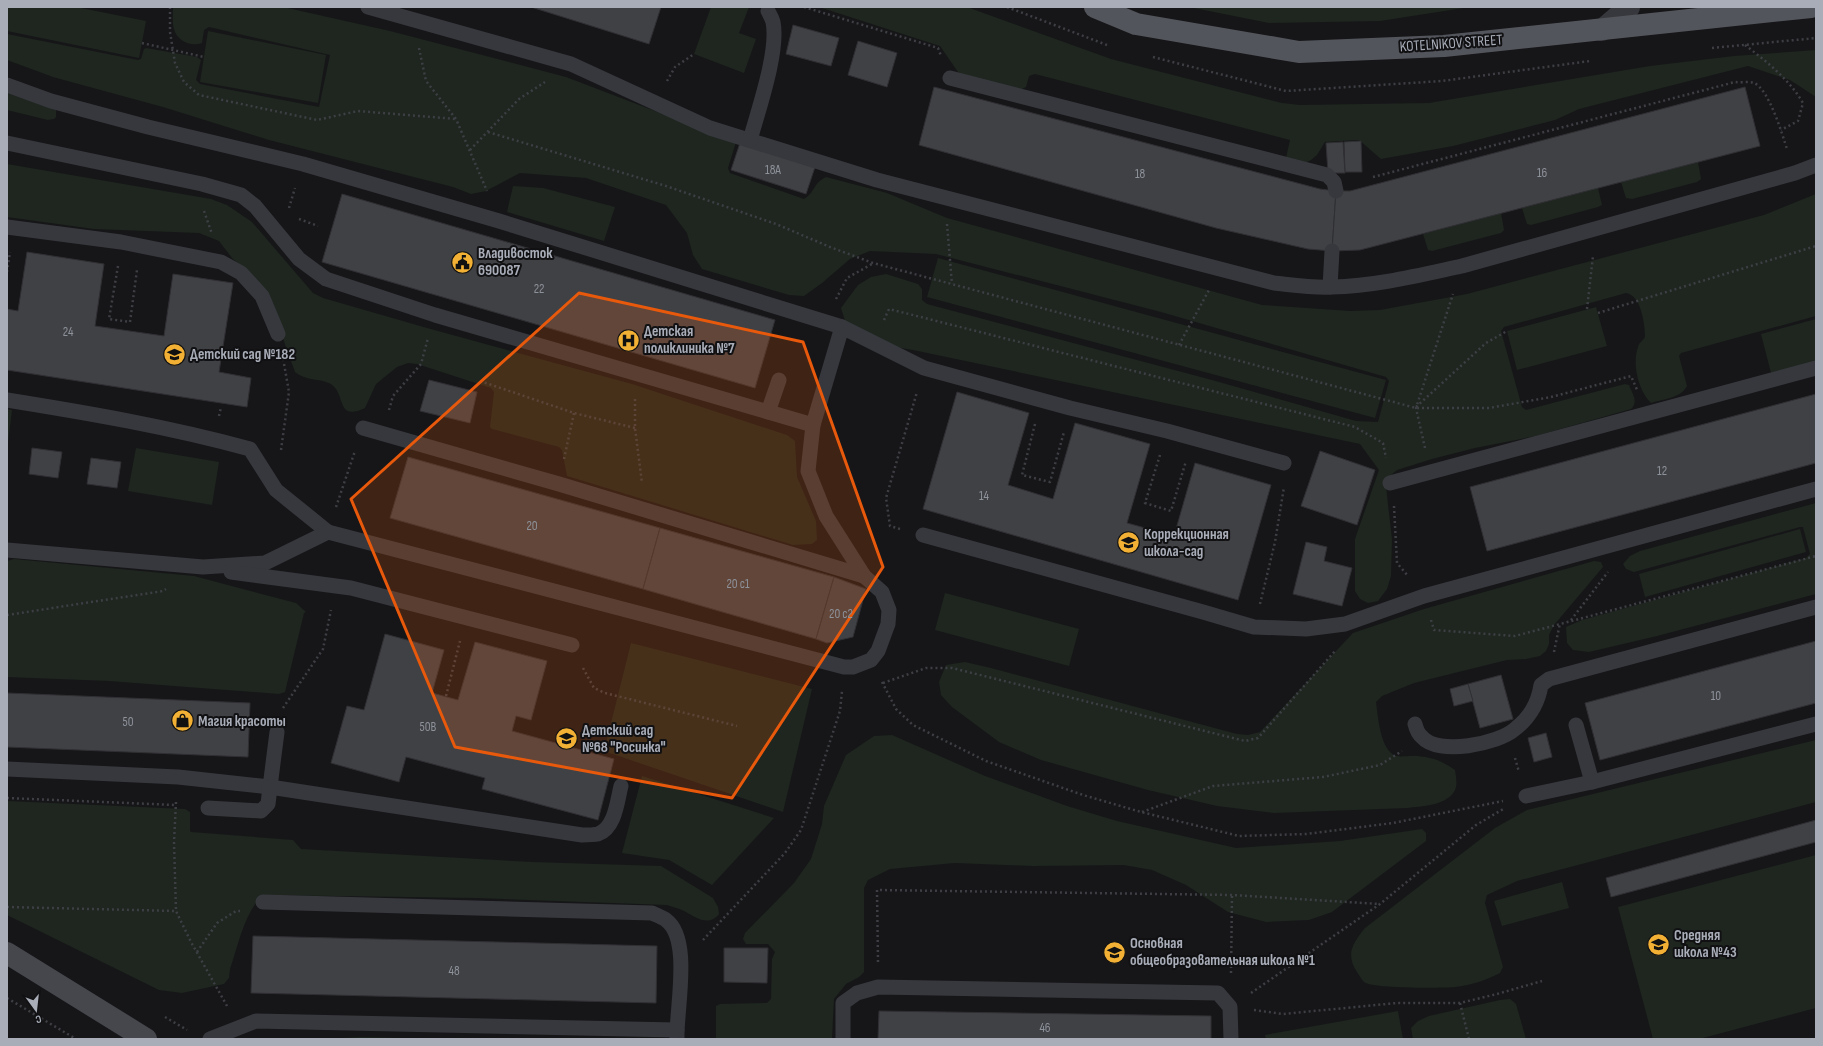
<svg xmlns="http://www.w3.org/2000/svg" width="1823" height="1046" viewBox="0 0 1823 1046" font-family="'Sofia Sans Condensed',sans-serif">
	<rect width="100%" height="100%" fill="#161618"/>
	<g fill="#1e261f">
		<polygon points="7,7 76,7 146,21 139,58 7,31"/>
		<path d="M173,7H283L390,31L566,77L736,142L728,168L730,173L804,199C815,193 812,184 826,177L887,193L947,218L1262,305L1350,311L1380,310L1467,294L1764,215L1816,194V316L1681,353L1679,356L1687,386C1681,398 1664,399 1651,403C1638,390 1632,364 1638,347C1639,342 1643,341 1645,337C1645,324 1641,295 1626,293L1504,327L1501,331L1522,407L1526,410L1625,384L1629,385C1632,393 1639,402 1631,409L1536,436L1475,448L1432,459L1397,470L1389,477L1386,487L1392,539L1391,576L1387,589L1378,601L1368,603L1360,599L1355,591V539L1379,470L1360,444L913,350L883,345L847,327L841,308L858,285L871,277L886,274L918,284L922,289V300L927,304L1212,380L1356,421L1378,422L1389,381L1386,377L1161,312L936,254L870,251L850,259L822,283L804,296L789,295L702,269L693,255L687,233L666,205L586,178L520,173L486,191L471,194L453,187L269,140L163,107L53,77L7,60V34L138,60L141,59L144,49L146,48L197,57L201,60L196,80L200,84L319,107L330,55L209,27L204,30L202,43C191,47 177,41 174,29C172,23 173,14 173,7Z"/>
		<polygon points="711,7 749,7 739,33 756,39 744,73 694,54"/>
		<polygon points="819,7 967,7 1111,59 1282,103 1300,105 1429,103 1650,66 1734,56 1816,50 1816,97 1790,80 1748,66 1579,109 1555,120 1453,146 1381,159 1359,140 1325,142 1317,155 1311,160 1303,164 1286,158 1290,140 1035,74 1029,76 1026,87 1020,90 966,77 958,72 940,46"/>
		<polygon points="1189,7 1470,7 1380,21 1269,23"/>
		<polygon points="208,31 326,55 318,103 200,82"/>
		<polygon points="7,93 56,110 56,117 54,119 48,120 7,110"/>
		<polygon points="1698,162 1701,179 1697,182 1632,199 1626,198 1621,182"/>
		<path d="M7,164L211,199L227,205L252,222L313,293L323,298L427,328L632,384L787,435L795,441L797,477L816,521L817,540L812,544L793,545L567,476L562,450L559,447L492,429L490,427L494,392L491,388L417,364L408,363L397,367L376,384L365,408C336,422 346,394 331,384C320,378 305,381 295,372L266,291L232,258L219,241L199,233L94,229L7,217Z"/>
		<polygon points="513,186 543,188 615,207 604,241 507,212"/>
		<polygon points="1598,188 1602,205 1598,207 1531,225 1527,224 1522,208"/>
		<polygon points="1501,213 1504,230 1501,233 1432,251 1428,250 1423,234"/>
		<polygon points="938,258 1386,380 1375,418 927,297"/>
		<polygon points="1596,307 1607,346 1517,370 1507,331"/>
		<polygon points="1816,319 1816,361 1771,373 1761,334"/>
		<polygon points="7,409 12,410 7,451"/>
		<polygon points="136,448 219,462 212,505 128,491"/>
		<polygon points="1816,503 1816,594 1657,636 1589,652 1573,650 1567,643 1566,627 1582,620 1806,558 1810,554 1803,527 1800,527 1634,572 1626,569 1623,564 1630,556 1640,551"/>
		<polygon points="1800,529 1806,552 1645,597 1639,574"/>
		<polygon points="14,559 194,576 296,603 306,612 304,613 285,692 279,694 109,681 7,677 7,561"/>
		<path d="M1594,561L1601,562L1603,567L1554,625L1549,635V644L1546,651L1540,656L1526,659L1507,660L1414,683L1382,696L1376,702C1378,716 1380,750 1396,756C1400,757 1407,756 1412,756C1429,756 1441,760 1455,770C1456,777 1458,786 1454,792C1444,806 1422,806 1407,808L1274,813L1217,806L1148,790L1041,760L999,742L952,707L941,695L939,682L946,665L965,662L991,668L1237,734L1248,735L1260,732L1353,633L1424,609Z"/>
		<polygon points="945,593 1079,629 1069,666 935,630"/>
		<polygon points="631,643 812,689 783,812 604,751"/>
		<polygon points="892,735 985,776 1067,806 1117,821 1236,848 1340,841 1422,829 1426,833 1426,841 1332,912 1309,920 1266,922 1228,912 1186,885 1152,870 1124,865 1033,866 955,863 890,869 868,880 864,888 864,972 859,977 846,984 834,999 832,1039 716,1039 716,1006 720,1004 767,1003 771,999 772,959 775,952 768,944 746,944 743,939 745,933 794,883 811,859 822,824 824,806 846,755 874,736"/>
		<path d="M1816,740V802L1517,881L1487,895L1485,903L1503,967L1500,973C1487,980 1471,985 1456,987C1442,988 1373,989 1364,982C1362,980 1359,975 1357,972C1345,954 1353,943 1365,928L1495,828L1527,810Z"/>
		<polygon points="642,776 774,818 712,885 669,860 622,853"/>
		<path d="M7,801L185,809L190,812V831L191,832L293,840L301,849L532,862L661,866L713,898L718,907L719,914C708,928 694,916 682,910C678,908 672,907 667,905L477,898L263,895C245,911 238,946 230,969L229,978L224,984L182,993L159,990L7,915Z"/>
		<polygon points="1816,855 1816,1008 1699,1039 1653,1039 1618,907"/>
		<polygon points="1562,882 1569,908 1502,926 1494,901"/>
		<polygon points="1510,999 1516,1004 1526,1039 1413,1039 1411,1028 1418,1021 1429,1016 1500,1000"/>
		<polygon points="1398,1011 1403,1039 1266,1039 1265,1035"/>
		<polygon points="361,1037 449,1039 325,1039"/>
	</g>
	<g fill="#404145" stroke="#303034">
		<polygon points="531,7 661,7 649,44"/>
		<polygon points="793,25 839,38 831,66 786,54"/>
		<polygon points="858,41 897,53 887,87 848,75"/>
		<polygon points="934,87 1320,189 1336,191 1332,251 1308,249 1216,228 919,145"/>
		<polygon points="1745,87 1760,146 1360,250 1332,251 1336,191 1350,191"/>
		<polygon points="1361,141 1362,172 1345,172 1344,142"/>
		<polygon points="1343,142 1345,173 1328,173 1326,143"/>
		<polygon points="740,143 815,167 806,194 731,170"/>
		<polygon points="342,194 775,320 755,388 322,262"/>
		<polygon points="27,252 104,264 95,326 164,336 173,274 233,283 219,372 251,378 247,407 7,370 7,309 18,311"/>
		<polygon points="429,380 477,392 470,423 420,411"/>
		<polygon points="957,392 1029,413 1008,485 1053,499 1075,423 1150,444 1127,523 1174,536 1195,463 1271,485 1238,600 923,509"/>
		<polygon points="1816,394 1816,463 1487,551 1470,487"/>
		<polygon points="32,448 62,452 58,478 29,474"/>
		<polygon points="1320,451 1375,470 1357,525 1301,506"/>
		<polygon points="408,457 660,528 643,589 390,518"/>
		<polygon points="91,458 121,462 117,488 87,484"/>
		<polygon points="660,528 834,577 816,639 643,589"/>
		<polygon points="1306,542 1327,547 1324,561 1352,568 1342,606 1293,594"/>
		<polygon points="834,577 866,589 853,637 827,643 816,639"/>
		<polygon points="385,634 444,650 432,693 458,700 475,642 547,661 531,720 516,716 512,731 614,759 598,820 482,789 485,778 406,757 399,782 331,763 347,706 364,710"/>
		<polygon points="1816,641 1816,703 1600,760 1585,703"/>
		<polygon points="1501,675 1513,719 1480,728 1468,684"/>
		<polygon points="1468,684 1473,701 1454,706 1450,689"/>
		<polygon points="7,693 250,703 248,757 7,747"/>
		<polygon points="1546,733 1552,757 1534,762 1528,738"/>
		<polygon points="1816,820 1816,842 1611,897 1606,878"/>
		<polygon points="253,936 657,946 656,1003 251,993"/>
		<polygon points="724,948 768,948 767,983 724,982"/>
		<polygon points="879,1011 1211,1016 1211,1039 878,1039"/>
	</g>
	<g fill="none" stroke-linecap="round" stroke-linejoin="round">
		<g stroke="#3d3f44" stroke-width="2.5" stroke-dasharray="2 3" stroke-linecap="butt">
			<polyline points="170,7 170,32 175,63 184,82 199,95 317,120 358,111 456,119"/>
			<polyline points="804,7 938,48 941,56"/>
			<polyline points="1007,7 1107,45"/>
			<polyline points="142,43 204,57"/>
			<path d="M1745,45C1767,62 1789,79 1803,103L1798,121L1781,130"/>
			<polyline points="419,48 426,81 456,119 487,191"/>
			<polyline points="1712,48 1816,38"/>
			<polyline points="1153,57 1286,91 1442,81 1590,61"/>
			<polyline points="667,81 675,67 694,54"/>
			<polyline points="488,132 666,186 776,224 830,247 873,263 1416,408 1489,408 1551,397 1631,376 1638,392"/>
			<polyline points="470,150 519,99 545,82"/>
			<path d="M1373,177L1735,82C1741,83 1749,81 1754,83C1769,89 1782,134 1787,149"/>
			<polyline points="289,208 295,188"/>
			<polyline points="204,211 212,234"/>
			<polyline points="299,219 318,226"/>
			<polyline points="947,224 952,284"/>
			<polyline points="118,266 109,319 130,322 137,270"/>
			<polyline points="7,272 10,252"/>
			<polyline points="836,299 847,278 872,264"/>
			<polyline points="1587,309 1593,256"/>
			<polyline points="1598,313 1816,246"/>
			<polyline points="884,320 889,309 1355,427 1383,443 1386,458"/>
			<polyline points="1179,345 1209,290"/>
			<polyline points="480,381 574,413 635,428"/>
			<polyline points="635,399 635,428 642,483"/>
			<polyline points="1416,407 1486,343 1507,331"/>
			<polyline points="389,410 393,396 421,364 428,338"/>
			<polyline points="219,416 221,407"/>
			<polyline points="1035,424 1022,475 1050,482 1064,432"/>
			<polyline points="1425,448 1416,408 1453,294"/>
			<polyline points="281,450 289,392 283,358"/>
			<polyline points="1160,455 1145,503 1171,511 1186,461"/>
			<polyline points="564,459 574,413"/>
			<polyline points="1394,506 1397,563 1408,576"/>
			<polyline points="336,507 355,451"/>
			<polyline points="900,529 890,526 886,498 917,392"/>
			<polyline points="1260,604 1275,542 1284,487"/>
			<polyline points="7,615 163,591 166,589"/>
			<polyline points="1431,620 1434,630 1515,636 1816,556"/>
			<polyline points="1571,620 1608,572"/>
			<polyline points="1554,652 1560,623"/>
			<polyline points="583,668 594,688 605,693 737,726"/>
			<polyline points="882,682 896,709 913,725 986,761 1083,795 1141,812 1239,836 1306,834 1393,823 1503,801"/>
			<polyline points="883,683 926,668 952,668 1245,741 1258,738 1335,651"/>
			<polyline points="446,696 460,641"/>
			<polyline points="283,708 323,649 331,610"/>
			<polyline points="1515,758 1519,772"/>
			<polyline points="7,798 175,805"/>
			<polyline points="176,802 174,842 176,911 191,942 227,1006"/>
			<polyline points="1142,812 1213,786 1323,777 1380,765 1402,751"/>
			<polyline points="7,907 176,911"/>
			<polyline points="703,940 785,853 801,830 840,711 842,691"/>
			<polyline points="197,952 217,923 236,911 240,911"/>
			<polyline points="878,962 877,890 1232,895 1380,904"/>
			<polyline points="1231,973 1232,895"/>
			<polyline points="1251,993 1380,904 1476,825 1505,808"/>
			<polyline points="7,998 76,1039"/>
			<polyline points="1460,1003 1469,1039"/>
			<polyline points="1254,1010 1283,1014 1397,1003 1460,1003 1497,994 1542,981"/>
			<polyline points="165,1017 187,1030"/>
		</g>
		<g stroke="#37383d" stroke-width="15">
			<path d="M368,7L571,64L710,128L877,180L1274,283C1293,285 1313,288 1332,287C1376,286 1420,275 1462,266L1795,173L1816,165"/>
			<polyline points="950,78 1327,175 1334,182 1336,191"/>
			<polyline points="7,85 51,101 148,127 303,164 499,221 842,327"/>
			<path d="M750,140C758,111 779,51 773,22C772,18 770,15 768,11"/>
			<polyline points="7,143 202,184 241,195 255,206 299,259 326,279 435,315 813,425"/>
			<polyline points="7,227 121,242 221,262 241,273 262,296 278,334"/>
			<polyline points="1330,287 1332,251"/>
			<path d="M7,400C88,413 170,427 250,449L276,490L328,532"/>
			<polyline points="768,412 779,380"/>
			<polyline points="363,428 559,484 864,576"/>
			<polyline points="1390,483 1816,368"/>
			<polyline points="923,535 1203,612 1254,627 1306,629 1345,624 1424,596 1816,489"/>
			<polyline points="7,550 203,567 265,563 328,532 844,667 853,667 871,660 878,651 888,624 889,610 882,592 864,576 826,516 808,471 813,425 842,327 924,368 1070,408 1167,431 1284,463"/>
			<polyline points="231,572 351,588 572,645"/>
			<path d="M1415,724C1416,728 1418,734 1422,737C1438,756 1498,744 1515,729C1530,717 1538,704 1541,685L1549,679L1816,607"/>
			<polyline points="1576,725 1592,782"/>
			<polyline points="7,769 178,777 270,787 277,732"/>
			<polyline points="1526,796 1592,782 1816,724"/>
			<path d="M208,808L261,811L268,804L270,787L582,835C587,835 593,835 598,834C615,828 617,802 621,786"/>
			<path d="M263,902L652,913C656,915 662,917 666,920C692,939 676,1009 677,1039"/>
			<polyline points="210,1039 256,1021 677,1030"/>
			<polyline points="843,1039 843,1003 857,993 878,987 1218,993 1230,1007 1231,1039"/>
		</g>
		<polyline stroke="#37383d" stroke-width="22" points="1602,30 1629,7"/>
		<polyline stroke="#45474d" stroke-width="22" points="7,953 146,1039"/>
		<polyline stroke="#53555c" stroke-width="22" points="1095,7 1136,24 1299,52 1444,46 1811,7"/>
	</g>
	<path fill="#e8590c" fill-opacity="0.2" stroke="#e8590c" stroke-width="3" stroke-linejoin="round" d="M579,293L803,342L883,567L732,798L455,747L351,499Z"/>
	<defs>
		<symbol id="civic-disc" viewBox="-11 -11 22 22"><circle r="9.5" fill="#f2b134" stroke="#111113"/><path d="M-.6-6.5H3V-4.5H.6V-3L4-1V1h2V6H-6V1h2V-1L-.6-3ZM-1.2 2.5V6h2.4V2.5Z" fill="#111"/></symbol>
		<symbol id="hospital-disc" viewBox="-11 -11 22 22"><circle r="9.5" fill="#f2b134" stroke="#111113"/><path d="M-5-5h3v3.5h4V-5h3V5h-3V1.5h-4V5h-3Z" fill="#111"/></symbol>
		<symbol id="school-disc" viewBox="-11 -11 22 22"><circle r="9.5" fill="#f2b134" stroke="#111113"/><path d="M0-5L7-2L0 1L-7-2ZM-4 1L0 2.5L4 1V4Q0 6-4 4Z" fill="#111"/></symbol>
		<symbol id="shop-disc" viewBox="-11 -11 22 22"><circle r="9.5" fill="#f2b134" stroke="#111113"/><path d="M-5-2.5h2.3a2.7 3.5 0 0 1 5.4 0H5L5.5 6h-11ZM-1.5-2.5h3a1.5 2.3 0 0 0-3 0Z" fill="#111"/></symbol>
	</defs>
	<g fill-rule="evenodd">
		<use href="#civic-disc" x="450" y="250" width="25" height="25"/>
		<use href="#hospital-disc" x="616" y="328" width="25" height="25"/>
		<use href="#school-disc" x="162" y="342" width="25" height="25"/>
		<use href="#school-disc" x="1116" y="530" width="25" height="25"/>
		<use href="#shop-disc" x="170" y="708" width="25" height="25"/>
		<use href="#school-disc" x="554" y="726" width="25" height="25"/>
		<use href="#school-disc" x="1646" y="932" width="25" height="25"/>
		<use href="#school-disc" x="1102" y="940" width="25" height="25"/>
	</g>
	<g text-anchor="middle" stroke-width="4" stroke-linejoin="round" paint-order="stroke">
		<g font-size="13" fill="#8e929b">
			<text x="773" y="174">18А</text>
			<text x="1542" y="177">16</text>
			<text x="1140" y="178">18</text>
			<text x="539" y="293">22</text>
			<text x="68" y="336">24</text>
			<text x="1662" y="475">12</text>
			<text x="984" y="500">14</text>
			<text x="532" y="530">20</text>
			<text x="738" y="588">20 с1</text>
			<text x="841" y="618">20 с2</text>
			<text x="1716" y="700">10</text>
			<text x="128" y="726">50</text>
			<text x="428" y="731">50В</text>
			<text x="454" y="975">48</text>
			<text x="1045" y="1032">46</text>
		</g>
		<g font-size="15" fill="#a8adb8" stroke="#111113">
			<text transform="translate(1451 43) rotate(-4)" y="5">KOTELNIKOV STREET</text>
		</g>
		<g font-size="15" font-weight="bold" fill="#a8adb8" stroke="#111113" text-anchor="start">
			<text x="478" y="258">Владивосток<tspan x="478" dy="17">690087</tspan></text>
			<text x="644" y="336">Детская<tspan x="644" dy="17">поликлиника №7</tspan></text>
			<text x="190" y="359">Детский сад №182</text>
			<text x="1144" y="539">Коррекционная<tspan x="1144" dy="17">школа-сад</tspan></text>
			<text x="198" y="726">Магия красоты</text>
			<text x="582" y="735">Детский сад<tspan x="582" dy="17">№68 "Росинка"</tspan></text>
			<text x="1674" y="940">Средняя<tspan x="1674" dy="17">школа №43</tspan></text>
			<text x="1130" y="948">Основная<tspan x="1130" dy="17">общеобразовательная школа №1</tspan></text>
		</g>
	</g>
	<rect width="1823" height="1046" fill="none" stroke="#a8adb8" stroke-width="16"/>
	<g transform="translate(36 1010) rotate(165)" stroke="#111113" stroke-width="3" paint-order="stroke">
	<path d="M0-3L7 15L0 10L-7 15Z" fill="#a8adb8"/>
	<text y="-6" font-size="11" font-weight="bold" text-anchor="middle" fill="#a8adb8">С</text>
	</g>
</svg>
